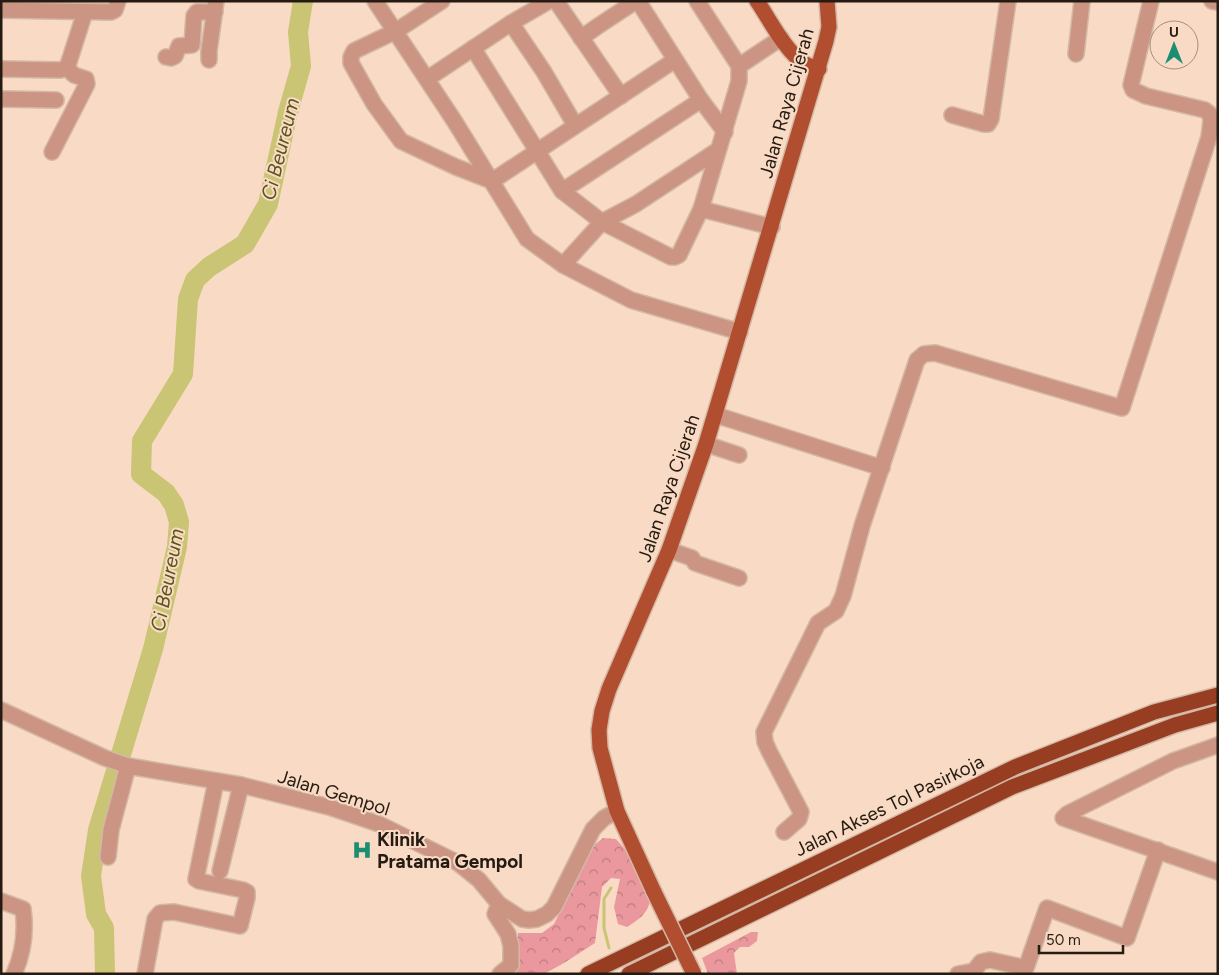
<svg xmlns="http://www.w3.org/2000/svg" width="1219" height="975" viewBox="0 0 1219 975" font-family="Figtree,sans-serif">
	<defs>
		<pattern id="forest-crowns" width="20" height="18" patternUnits="userSpaceOnUse" patternTransform="scale(1.25)"><rect width="20" height="18" fill="#ea989d"/><path d="M2 6a3 3 0 1 1 6 0M12 15a3 3 0 1 1 6 0" fill="none" stroke="#bd7b7f"/></pattern>
	</defs>
	<rect width="100%" height="100%" fill="#f9dbc5"/>
	<g fill="url(#forest-crowns)">
		<path d="M603,838L616,839L630,855L650,900C648,914 638,920 627,927L618,924L614,907L620,879L611,878L602,887L595,943L564,963L544,974H512L518,959V933H542L554,924L593,846Z"/>
		<polygon points="751,932 758,932 757,941 749,947 740,947 734,953 737,974 708,974 702,958"/>
	</g>
	<g fill="none" stroke-linecap="round" stroke-linejoin="round">
		<polyline stroke="#cac475" stroke-width="3" points="609,948 604,928 604,899 611,888"/>
		<polyline stroke="#cac475" stroke-width="20" points="105,974 104,928 96,914 91,876 98,830 153,649 177,547 179,522 174,505 166,493 141,474 142,441 183,374 188,299 195,280 209,267 245,244 268,204 288,112 301,66 298,32 303,1"/>
		<defs>
			<g id="minor">
				<polyline points="375,1 455,122 527,239 563,265 631,300 740,332"/>
				<polyline points="442,1 396,31 354,51 351,57 351,63 374,104 401,141 456,167 492,181 675,60"/>
				<polyline points="556,1 621,96"/>
				<polyline points="638,1 701,100 725,132"/>
				<polyline points="697,1 739,66 781,38"/>
				<polyline points="1212,1 1218,2"/>
				<polyline points="1,10 111,12 115,10 118,1"/>
				<polyline points="511,23 544,72 575,125"/>
				<polyline points="581,38 598,26 636,1"/>
				<polyline points="473,48 562,191 602,222 671,257 675,257 679,255 701,209 739,81 739,66"/>
				<polyline points="1076,54 1082,1"/>
				<polyline points="166,57 171,58 175,56 179,46 192,45 194,16 197,12 215,12"/>
				<polyline points="209,60 209,51 216,1"/>
				<polyline points="1,69 60,70 67,68 85,12"/>
				<polyline points="427,79 511,23 549,1"/>
				<polyline points="1,99 56,100"/>
				<polyline points="952,115 984,124 988,124 991,119 1008,1"/>
				<polyline points="52,152 87,84 86,79 74,75 67,68"/>
				<polyline points="562,191 701,100"/>
				<polyline points="701,209 772,227"/>
				<polyline points="563,265 602,222 636,204 718,150"/>
				<polyline points="716,415 882,468"/>
				<polyline points="706,444 739,455"/>
				<polyline points="669,550 692,558 695,563 739,578"/>
				<polyline points="1,710 105,758 128,766 241,785 329,807 379,824 458,863 479,880 499,904 522,919 529,920 537,919 547,914 554,907 593,829 604,818 617,811"/>
				<polyline points="1218,745 1173,761 1067,814 1063,818 1218,872"/>
				<polyline points="784,832 799,819 801,812 769,751 765,742 764,732 818,623 836,611 843,596 862,526 917,360 924,354 935,353 1122,408 1209,137 1211,121 1210,114 1205,110 1146,96 1133,90 1131,85 1151,1"/>
				<polyline points="108,857 111,830 128,766"/>
				<polyline points="220,871 241,785"/>
				<path d="M1,901L23,909C26,931 23,954 14,974"/>
				<polyline points="499,904 495,914 508,934 511,946 511,965 500,974"/>
				<polyline points="145,974 155,919 160,913 174,912 240,926 247,898 247,892 243,890 199,881 196,879 216,781"/>
				<polyline points="958,974 974,971 981,962 990,960 1026,968 1047,908 1127,938 1158,850"/>
			</g>
			<g id="major">
				<path d="M757,1C770,20 785,51 804,63C808,66 814,67 819,69"/>
				<polyline points="654,892 617,811 600,748 599,730 602,711 609,689 669,550 706,444 826,41 829,27 827,1"/>
			</g>
			<g id="highway">
				<polyline points="588,974 1015,767 1154,712 1218,695"/>
				<polyline points="629,974 1012,787 1175,725 1218,713"/>
			</g>
		</defs>
		<use href="#minor" stroke="#d3b8a5" stroke-width="18"/>
		<use href="#major" stroke="#d3b8a5" stroke-width="18"/>
		<use href="#highway" stroke="#d3b8a5" stroke-width="18"/>
		<use href="#minor" stroke="#cc9483" stroke-width="15"/>
		<use href="#major" stroke="#b04e2f" stroke-width="15"/>
		<use href="#highway" stroke="#973d21" stroke-width="15"/>
		<defs>
			<polyline id="major-bridge" points="654,892 694,974"/>
		</defs>
		<use href="#major-bridge" stroke="#d3b8a5" stroke-width="18" stroke-linecap="butt"/>
		<use href="#major-bridge" stroke="#b04e2f" stroke-width="15"/>
	</g>
	<defs>
		<symbol id="hospital-bare" viewBox="-9 -9 18 18"><path d="M-5-5h3v3.5h4V-5h3V5h-3V1.5h-4V5h-3Z" fill="#1b8e71" stroke="#f9dbc5" stroke-width="2.5" paint-order="stroke"/></symbol>
	</defs>
	<g fill-rule="evenodd">
		<use href="#hospital-bare" x="348" y="836" width="28" height="28"/>
	</g>
	<g text-anchor="middle" stroke-width="4" stroke-linejoin="round" paint-order="stroke">
		<g font-size="19" fill="#251b12" stroke="#f9dbc5">
			<text transform="translate(786 103) rotate(-74)" y="7">Jalan Raya Cijerah</text>
			<text transform="translate(668 488) rotate(-71)" y="7">Jalan Raya Cijerah</text>
			<text transform="translate(334 792) rotate(17)" y="7">Jalan Gempol</text>
			<text transform="translate(889 805) rotate(-26)" y="7">Jalan Akses Tol Pasirkoja</text>
		</g>
		<g font-size="19" font-weight="bold" fill="#251b12" stroke="#f9dbc5" text-anchor="start">
			<text x="377" y="846">Klinik<tspan x="377" dy="22">Pratama Gempol</tspan></text>
		</g>
		<g font-size="20" font-style="italic" fill="#5a551b" stroke="#f9dbc5">
			<text transform="translate(280 149) rotate(-76)" y="7">Ci Beureum</text>
			<text transform="translate(167 580) rotate(-79)" y="7">Ci Beureum</text>
		</g>
	</g>
	<rect width="1219" height="975" fill="none" stroke="#251b12" stroke-width="5"/>
	<g transform="translate(1174 45)"><circle r="24" fill="#f9dbc5" stroke="#a48e7d"/>
	<path d="M0-4L9 19L0 12L-9 19Z" fill="#1b8e71"/>
	<text y="-8" font-size="14" font-weight="bold" text-anchor="middle" fill="#251b12">U</text>
	</g>
	<path d="M1039 945v8h84v-8" fill="none" stroke="#251b12" stroke-width="2.5"/>
	<text x="1046" y="945" font-size="15" fill="#251b12" stroke="#f9dbc5" stroke-width="4" paint-order="stroke">50 m</text>
</svg>
